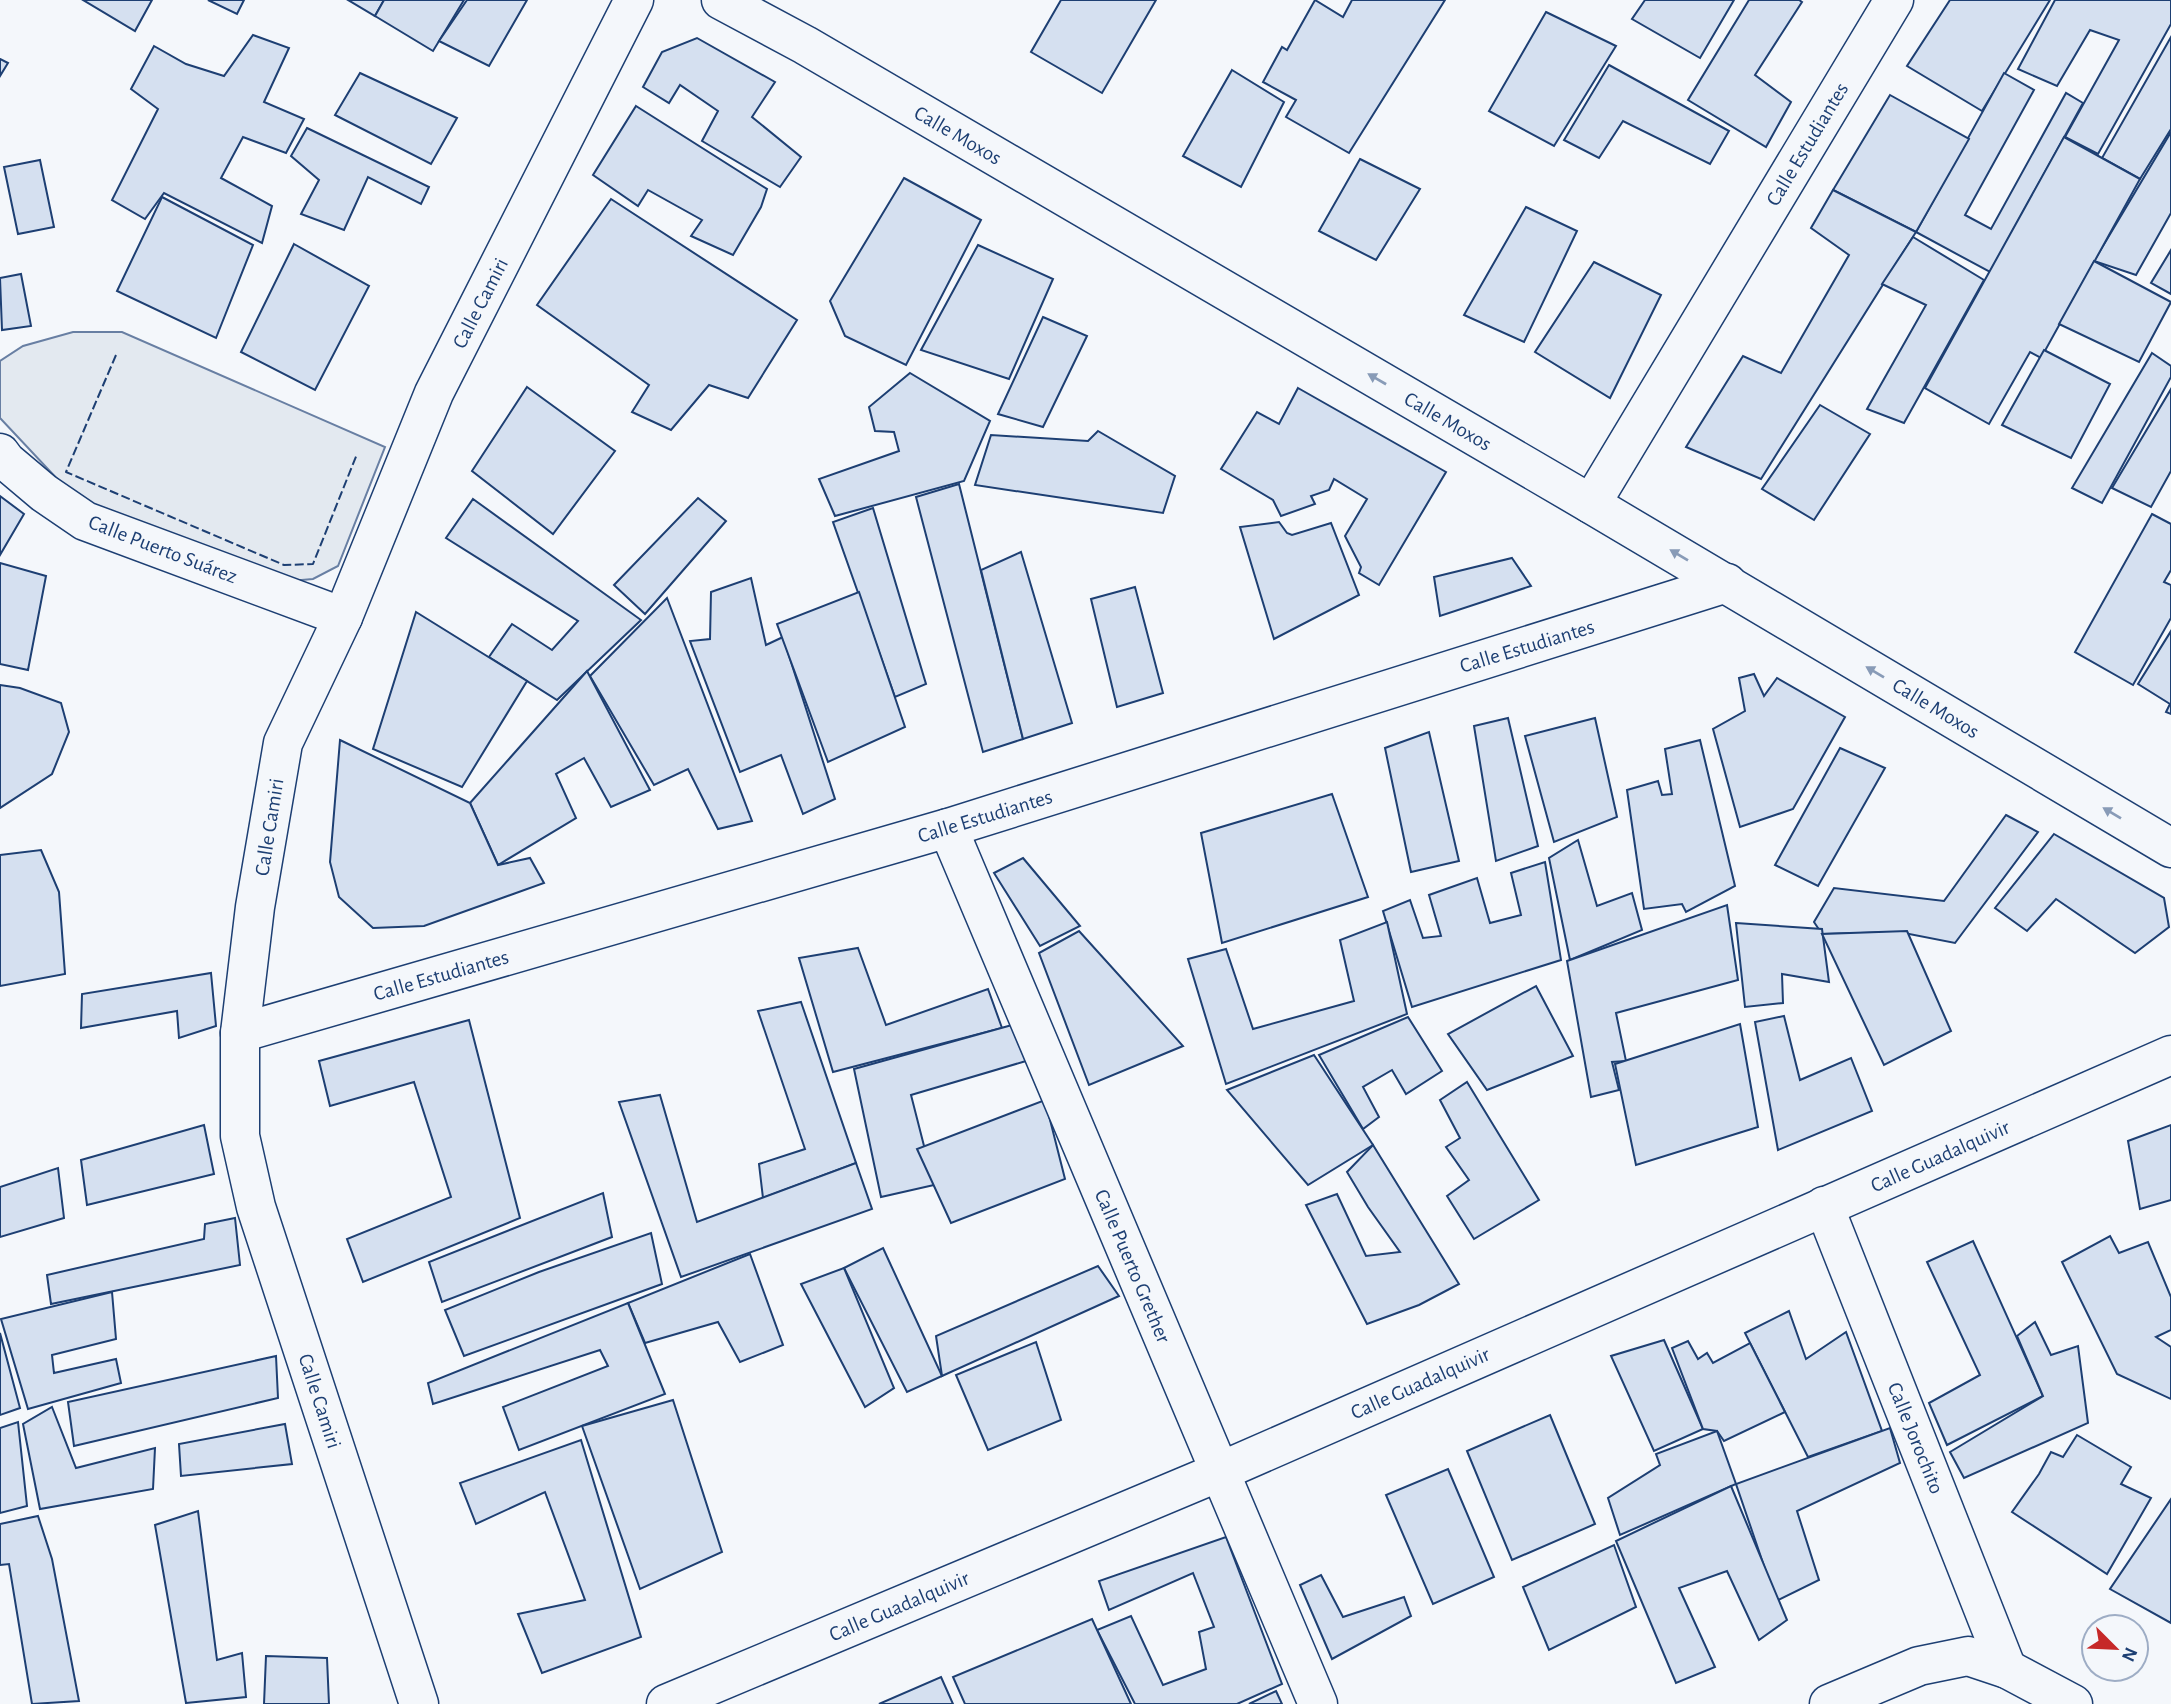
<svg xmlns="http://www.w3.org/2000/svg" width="2171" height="1704" viewBox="0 0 2171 1704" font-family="'Alegreya Sans',sans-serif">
	<rect width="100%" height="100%" fill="#f4f7fb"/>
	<polygon fill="#e3e9f0" stroke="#687fa3" stroke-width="2" points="73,332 122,332 385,447 338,566 313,579 290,581 86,502 61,483 0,418 0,361 23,346"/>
	<g fill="#d5e0f0" stroke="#1d3f73" stroke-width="2">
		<polygon points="83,0 152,0 135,31"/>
		<polygon points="208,0 244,0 237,14"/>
		<polygon points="348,0 384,0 375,16"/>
		<polygon points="384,0 464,0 433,51 375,16"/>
		<polygon points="467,0 527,0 489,66 439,41"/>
		<polygon points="1061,0 1156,0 1102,93 1031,52"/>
		<polygon points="1315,0 1343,17 1352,0 1445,0 1349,153 1286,117 1296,100 1263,82 1282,47 1287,50"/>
		<polygon points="1645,0 1734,0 1700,58 1632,19"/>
		<polygon points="1749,0 1799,0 1802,2 1755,75 1791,102 1766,147 1688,100"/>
		<polygon points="1950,0 2050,0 1982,111 1907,66"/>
		<polygon points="2055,0 2171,0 2171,24 2098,154 2065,137 2119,40 2090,30 2057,86 2018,69"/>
		<polygon points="1546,12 1616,46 1554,146 1489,111"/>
		<polygon points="253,35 289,48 264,102 304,119 286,153 243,137 221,178 272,206 262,243 164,193 145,219 112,200 158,109 131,89 154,46 186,64 224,76"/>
		<polygon points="2171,37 2171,129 2140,179 2102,158"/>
		<polygon points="697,38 775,82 752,117 801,157 780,187 702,141 718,111 680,85 669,103 643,87 662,52"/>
		<polygon points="0,59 8,63 0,76"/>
		<polygon points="1609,65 1729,131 1710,164 1623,121 1599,158 1564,140"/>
		<polygon points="1232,70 1284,102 1241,187 1183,156"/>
		<polygon points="360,73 457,118 431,164 335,115"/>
		<polygon points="2004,73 2034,90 1965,215 1991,229 2066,93 2083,103 1990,272 1916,232"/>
		<polygon points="1890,95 1969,139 1916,232 1833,190"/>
		<polygon points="636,106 767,189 761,207 733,255 691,236 702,220 648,190 638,206 593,175"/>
		<polygon points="307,128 429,187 421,204 368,177 344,230 301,214 319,180 291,156"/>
		<polygon points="2171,132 2171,213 2136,275 2094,261"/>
		<polygon points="2064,137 2140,179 2041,358 2030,352 1989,424 1925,388"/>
		<polygon points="1360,159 1420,189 1376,260 1319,231"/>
		<polygon points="40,160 54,227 18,234 4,167"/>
		<polygon points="904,178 981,220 906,365 845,336 830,301"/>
		<polygon points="1833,190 1916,232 1761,479 1686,447 1743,356 1781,373 1849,255 1811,228"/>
		<polygon points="162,197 253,245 216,338 117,291"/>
		<polygon points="611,199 797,320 748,398 709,385 671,430 632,412 649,385 537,305"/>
		<polygon points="1526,207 1577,231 1524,342 1464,315"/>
		<polygon points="1913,237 1984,280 1904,423 1867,409 1926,305 1882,284"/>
		<polygon points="294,244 369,286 315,390 241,352"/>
		<polygon points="978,245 1053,279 1009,379 921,350"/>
		<polygon points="2171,250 2171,294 2151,283"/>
		<polygon points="2094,261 2171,302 2139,362 2059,324"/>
		<polygon points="1594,262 1661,295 1610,398 1535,352"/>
		<polygon points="21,274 31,326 2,330 0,278"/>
		<polygon points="1043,317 1087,336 1043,427 998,414"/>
		<polygon points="2044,350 2110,384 2071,458 2002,425"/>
		<polygon points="2152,353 2171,366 2171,377 2102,503 2072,488"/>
		<polygon points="910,373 990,421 964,481 835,516 819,479 899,451 894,432 875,431 869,407"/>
		<polygon points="527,387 615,451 553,534 472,471"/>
		<polygon points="1298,388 1446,472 1379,585 1359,573 1361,567 1345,536 1367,499 1334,479 1329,490 1311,496 1315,504 1281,516 1273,500 1221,469 1257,412 1279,424"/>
		<polygon points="2171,389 2171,471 2151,507 2112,488"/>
		<polygon points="1820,405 1870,434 1814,520 1762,489"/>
		<polygon points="1098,431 1175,476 1163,513 975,485 991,435 1088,441"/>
		<polygon points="959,484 1023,739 983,752 916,497"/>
		<polygon points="0,496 24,514 0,555"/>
		<polygon points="698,498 726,521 645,614 614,585"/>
		<polygon points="473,499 641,620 557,700 489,657 512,624 552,650 578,621 446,538"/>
		<polygon points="873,508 926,684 895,697 833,522"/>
		<polygon points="2152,514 2171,524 2171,570 2164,582 2171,585 2171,618 2133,685 2075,652"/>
		<polygon points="1279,522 1287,533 1292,535 1331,523 1359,595 1274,639 1240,527"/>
		<polygon points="1021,552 1072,723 1023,739 981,570"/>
		<polygon points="1512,558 1531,586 1440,616 1434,577"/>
		<polygon points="0,563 46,576 28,670 0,664"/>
		<polygon points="751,578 766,645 783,637 835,799 803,814 781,755 740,772 690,641 710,639 711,592"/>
		<polygon points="1135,587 1163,693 1117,707 1091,599"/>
		<polygon points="859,592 905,727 828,762 777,624"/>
		<polygon points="667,598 752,821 718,829 688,769 654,785 590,676"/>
		<polygon points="416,612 527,681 462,787 373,749"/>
		<polygon points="2171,631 2171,714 2166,712 2170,704 2138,684"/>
		<polygon points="587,671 650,790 611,807 584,758 556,774 576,818 498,865 470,803"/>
		<polygon points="1754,674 1764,696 1777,678 1845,717 1793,809 1740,827 1713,729 1745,711 1739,678"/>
		<polygon points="0,685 20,688 61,703 69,732 52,774 0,808"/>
		<polygon points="1508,718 1538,846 1496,861 1474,726"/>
		<polygon points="1595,718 1617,817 1554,842 1525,736"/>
		<polygon points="1429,732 1459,861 1411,872 1385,748"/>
		<polygon points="340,740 470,803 498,865 530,858 544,883 424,926 373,928 339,897 330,862"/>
		<polygon points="1700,740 1735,886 1686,912 1682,904 1644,909 1627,790 1658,781 1662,795 1672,794 1665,749"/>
		<polygon points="1840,748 1885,768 1818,886 1775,865"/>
		<polygon points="1332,794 1368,897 1222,943 1201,833"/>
		<polygon points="2006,815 2038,832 1955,943 1899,932 1822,934 1814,922 1834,888 1944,901"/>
		<polygon points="2054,834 2164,898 2169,927 2135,953 2056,899 2027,931 1995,908"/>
		<polygon points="1578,840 1597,906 1632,893 1642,930 1570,960 1549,858"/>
		<polygon points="41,850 59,892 65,974 0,986 0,855"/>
		<polygon points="1023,858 1080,926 1040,946 994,873"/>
		<polygon points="1545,862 1561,960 1412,1007 1383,911 1410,900 1423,938 1441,936 1429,895 1477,878 1490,923 1521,915 1511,873"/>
		<polygon points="1727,905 1738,980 1616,1013 1626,1061 1612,1062 1619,1090 1591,1097 1567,961"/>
		<polygon points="1387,922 1407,1014 1226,1084 1188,959 1226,949 1253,1029 1354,1001 1340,940"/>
		<polygon points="1736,923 1822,929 1829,982 1782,974 1783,1003 1745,1007"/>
		<polygon points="1079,931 1183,1046 1089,1085 1039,953"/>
		<polygon points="1907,931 1951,1031 1884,1065 1822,934"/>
		<polygon points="858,948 886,1025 988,989 1002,1028 833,1072 799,958"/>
		<polygon points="211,973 216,1026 179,1038 177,1011 81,1028 82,994"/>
		<polygon points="1536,986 1573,1056 1487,1090 1448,1034"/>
		<polygon points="801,1002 856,1163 763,1198 759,1164 805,1149 758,1011"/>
		<polygon points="1784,1016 1800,1080 1851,1058 1872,1111 1778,1150 1755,1022"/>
		<polygon points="1408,1017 1442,1071 1406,1094 1392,1070 1363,1087 1379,1117 1363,1129 1319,1055"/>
		<polygon points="469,1020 520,1218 363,1282 347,1239 451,1197 414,1082 330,1106 319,1061"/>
		<polygon points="1740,1024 1758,1127 1636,1165 1615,1064"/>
		<polygon points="1012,1025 1026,1061 911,1095 934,1185 881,1197 854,1069"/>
		<polygon points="1314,1055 1373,1145 1308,1185 1227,1090"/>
		<polygon points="1467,1082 1539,1200 1474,1239 1447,1196 1469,1180 1446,1147 1460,1138 1440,1100"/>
		<polygon points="660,1095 697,1222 856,1163 872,1209 681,1277 619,1102"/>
		<polygon points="1045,1100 1065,1179 951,1223 917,1149"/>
		<polygon points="204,1125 214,1174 87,1205 81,1160"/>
		<polygon points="2171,1125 2171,1200 2140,1209 2128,1141"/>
		<polygon points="1373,1145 1459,1284 1419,1305 1367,1324 1306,1205 1337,1194 1366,1256 1400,1252 1368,1207 1347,1172"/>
		<polygon points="58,1168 64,1218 0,1237 0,1187"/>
		<polygon points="603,1193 612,1237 442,1302 429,1262"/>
		<polygon points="235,1218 240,1265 51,1304 47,1275 204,1239 205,1224"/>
		<polygon points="651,1233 662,1284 464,1356 445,1310 539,1272"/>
		<polygon points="2110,1236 2119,1253 2148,1242 2171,1297 2171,1330 2156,1337 2171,1347 2171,1399 2117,1374 2062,1262"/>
		<polygon points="1973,1241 2043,1396 1947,1445 1929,1403 1980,1375 1927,1262"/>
		<polygon points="883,1248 942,1376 907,1392 844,1268"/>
		<polygon points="750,1254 783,1345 740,1362 718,1322 645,1343 628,1303"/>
		<polygon points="1098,1266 1119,1296 942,1376 936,1336"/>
		<polygon points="844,1268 894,1388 865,1407 801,1284"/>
		<polygon points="112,1292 116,1339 52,1355 54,1373 116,1359 121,1383 28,1409 1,1319"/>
		<polygon points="628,1303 665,1394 519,1450 503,1407 608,1366 600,1350 433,1404 428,1383"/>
		<polygon points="1789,1311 1806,1359 1846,1332 1882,1431 1808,1457 1745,1333"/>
		<polygon points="2035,1322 2051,1355 2078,1346 2088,1423 1964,1478 1950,1452 2043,1396 2017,1336"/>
		<polygon points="0,1333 20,1408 0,1415"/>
		<polygon points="1664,1340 1703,1429 1654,1451 1611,1356"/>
		<polygon points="1688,1341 1698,1359 1707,1353 1713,1363 1750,1343 1785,1412 1724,1441 1717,1431 1703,1429 1672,1348"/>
		<polygon points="1036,1342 1061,1420 988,1450 956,1375"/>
		<polygon points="276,1356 278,1398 74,1446 68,1402"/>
		<polygon points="673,1400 722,1552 640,1589 582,1426"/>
		<polygon points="52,1407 76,1468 155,1448 153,1489 40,1509 23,1424"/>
		<polygon points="1550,1415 1595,1524 1512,1560 1467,1451"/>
		<polygon points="18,1422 27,1506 0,1513 0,1428"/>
		<polygon points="285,1424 292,1464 181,1476 179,1444"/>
		<polygon points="1890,1428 1900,1463 1797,1511 1819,1580 1776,1601 1736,1484"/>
		<polygon points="1717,1431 1736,1484 1620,1535 1608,1498 1660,1465 1656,1454"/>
		<polygon points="2077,1435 2131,1467 2121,1484 2151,1498 2107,1574 2012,1512 2039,1474 2051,1452 2063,1457"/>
		<polygon points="581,1440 641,1637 542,1673 518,1614 585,1600 545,1492 476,1524 460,1483"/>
		<polygon points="1448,1469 1494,1577 1433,1604 1386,1495"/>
		<polygon points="1731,1486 1787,1620 1759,1640 1727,1571 1679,1588 1715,1667 1676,1683 1616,1541"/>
		<polygon points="2171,1499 2171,1623 2110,1589"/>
		<polygon points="198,1511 217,1660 242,1653 246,1697 186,1703 155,1525"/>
		<polygon points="38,1516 52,1559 79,1701 32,1704 9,1564 0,1565 0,1524"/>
		<polygon points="1226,1537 1282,1684 1237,1704 1135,1704 1097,1630 1131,1616 1163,1685 1206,1669 1199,1632 1214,1627 1193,1573 1109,1610 1099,1581"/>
		<polygon points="1614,1545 1636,1607 1549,1650 1523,1587"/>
		<polygon points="1321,1575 1343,1617 1404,1597 1411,1616 1332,1659 1300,1585"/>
		<polygon points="1092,1619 1131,1704 965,1704 953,1677"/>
		<polygon points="266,1656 327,1658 329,1704 264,1704"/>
		<polygon points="941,1677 953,1704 879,1704"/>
		<polygon points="1276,1691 1282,1704 1249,1704"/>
	</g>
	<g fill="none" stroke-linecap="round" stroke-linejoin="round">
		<defs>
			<g id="minor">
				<polyline points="721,0 805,45 1591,504 2171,848"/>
				<polyline points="0,453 6,461 44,493 85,521 343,617"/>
				<polyline points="1591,504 1894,0"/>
				<polyline points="948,828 1318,1704"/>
				<polyline points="240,1033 948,828 1727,583"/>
				<polyline points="1824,1206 2007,1669"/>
				<polyline points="419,1704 256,1207 240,1136 240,1033 255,907 283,743 343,617 434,393 634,0"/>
				<polyline points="666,1704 1219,1472 2171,1055"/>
				<polyline points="1829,1704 1919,1666 1968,1656 2007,1669 2073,1704"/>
			</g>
		</defs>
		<use href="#minor" stroke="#1d3f73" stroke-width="41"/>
		<use href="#minor" stroke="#f4f7fb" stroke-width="38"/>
		<polyline stroke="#1d3f73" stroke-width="2" stroke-dasharray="9 3.5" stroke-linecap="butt" points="116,355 66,472 284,565 313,564 357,454"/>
	</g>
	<defs><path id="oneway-solid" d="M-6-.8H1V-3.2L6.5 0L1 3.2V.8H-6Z" transform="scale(1.75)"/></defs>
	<g fill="#889bb7">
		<use href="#oneway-solid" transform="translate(1377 379) rotate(-150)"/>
		<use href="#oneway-solid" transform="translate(1679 555) rotate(-149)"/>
		<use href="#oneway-solid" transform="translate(1875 672) rotate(-149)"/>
		<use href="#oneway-solid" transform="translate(2112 813) rotate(-149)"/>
	</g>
	<g text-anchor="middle" stroke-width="5" stroke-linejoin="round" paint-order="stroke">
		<g font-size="21" fill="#1d3f73" stroke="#f4f7fb">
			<text transform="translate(958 135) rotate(30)" y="7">Calle Moxos</text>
			<text transform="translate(1807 144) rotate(-59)" y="7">Calle Estudiantes</text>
			<text transform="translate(480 303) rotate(-63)" y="7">Calle Camiri</text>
			<text transform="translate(1448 421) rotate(30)" y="7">Calle Moxos</text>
			<text transform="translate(163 549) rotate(21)" y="7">Calle Puerto Suárez</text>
			<text transform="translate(1527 646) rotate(-17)" y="7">Calle Estudiantes</text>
			<text transform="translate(1936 708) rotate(31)" y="7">Calle Moxos</text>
			<text transform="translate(985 816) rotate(-17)" y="7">Calle Estudiantes</text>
			<text transform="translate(269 827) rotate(-81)" y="7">Calle Camiri</text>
			<text transform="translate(441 975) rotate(-16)" y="7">Calle Estudiantes</text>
			<text transform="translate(1940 1156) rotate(-24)" y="7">Calle Guadalquivir</text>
			<text transform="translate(1133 1266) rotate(67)" y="7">Calle Puerto Grether</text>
			<text transform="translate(1420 1383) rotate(-24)" y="7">Calle Guadalquivir</text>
			<text transform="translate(320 1401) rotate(72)" y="7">Calle Camiri</text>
			<text transform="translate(1916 1438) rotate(68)" y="7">Calle Jorochito</text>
			<text transform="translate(899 1606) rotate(-23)" y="7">Calle Guadalquivir</text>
		</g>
	</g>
	<g transform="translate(2115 1648) rotate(114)"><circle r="33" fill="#f4f7fb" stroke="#9eadc5" stroke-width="2"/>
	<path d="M0-5L12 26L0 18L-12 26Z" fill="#c62828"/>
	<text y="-10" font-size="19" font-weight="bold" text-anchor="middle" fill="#1d3f73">N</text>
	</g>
</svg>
